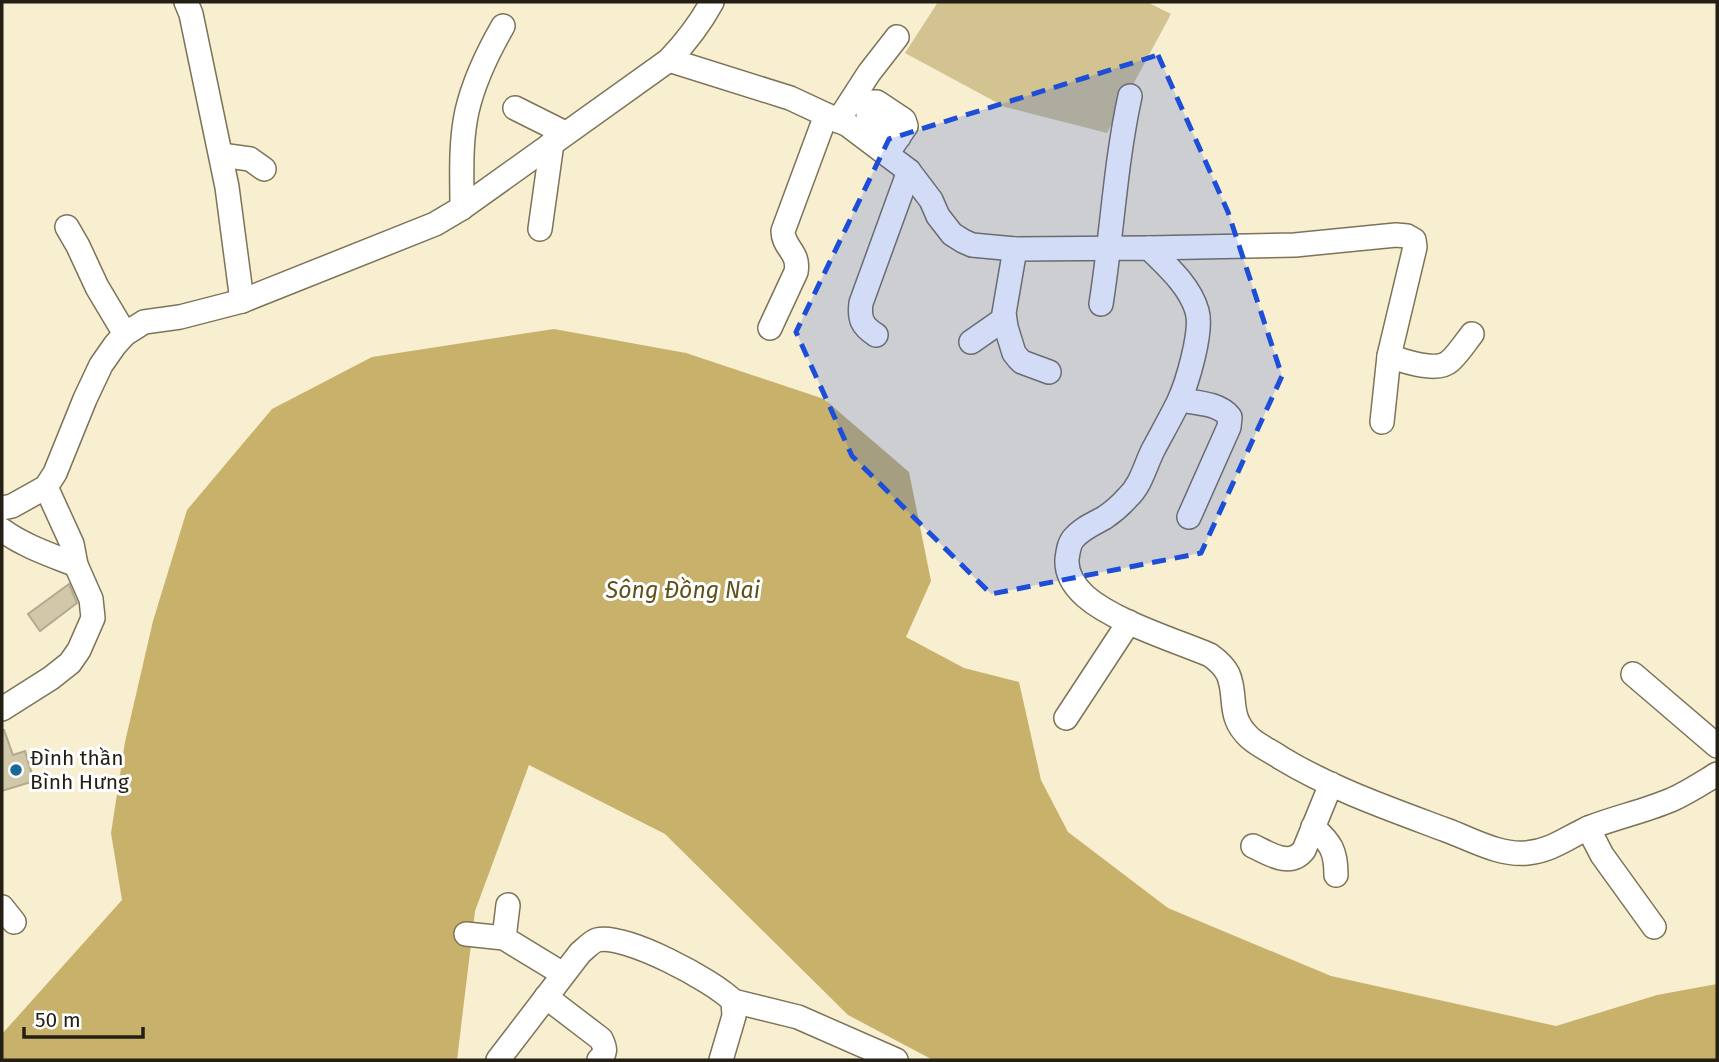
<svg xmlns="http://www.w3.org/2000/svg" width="1719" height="1062" viewBox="0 0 1719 1062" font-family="'Fira Sans',sans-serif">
	<rect width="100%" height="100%" fill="#f8eed0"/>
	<polygon fill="#d3c391" points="938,2 1147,2 1171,14 1107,133 1005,107 905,53"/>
	<polygon fill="#c8b26b" points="554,329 686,353 824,399 909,472 931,581 906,637 964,668 1019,682 1041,780 1068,832 1168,908 1331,976 1556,1026 1657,995 1717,984 1717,1060 933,1060 848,1015 665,834 529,765 475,911 457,1060 2,1060 2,1034 122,900 111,833 125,742 153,621 187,510 272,409 372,357"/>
	<g fill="#d1c8aa" stroke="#b3aa8e" stroke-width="2">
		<polygon points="69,584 77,603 40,631 28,614"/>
		<polygon points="2,730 4,730 13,755 25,751 34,781 2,791"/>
	</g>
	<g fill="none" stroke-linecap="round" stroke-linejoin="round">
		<defs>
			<g id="minor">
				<polyline points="186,2 191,14 227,187 242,301"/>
				<path d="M669,60L790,98L848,125L909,171L931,200L938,216L952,234L963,241L972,245L1015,249L1149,248C1167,266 1190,286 1197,311C1203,331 1187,384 1178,403C1170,419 1161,435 1153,450C1145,466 1141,485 1128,497C1121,505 1113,512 1104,518C1093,524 1081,529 1073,539C1069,544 1068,552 1067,559C1066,574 1074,586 1085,596C1113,621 1174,640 1210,655C1217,660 1224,666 1228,674C1238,697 1226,716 1250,738C1259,746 1271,751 1281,758C1332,789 1390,809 1446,830C1471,839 1500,856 1527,853C1554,850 1567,837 1591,827C1617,817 1645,811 1671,800C1687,793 1702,783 1717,774"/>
				<polyline points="515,108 565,133"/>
				<polyline points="838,121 869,73 897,37"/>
				<polyline points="887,154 906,126 904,120 877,102 874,102 868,111 868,115 899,137"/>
				<polyline points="221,155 250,159 264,169"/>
				<path d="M462,208C462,176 460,143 467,111C474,81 488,52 503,26"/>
				<polyline points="67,227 78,246 97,287 125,334"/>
				<polyline points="540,229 552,143"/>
				<polyline points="1149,248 1295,245 1396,235 1407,236 1414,240 1415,247 1389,356 1382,422"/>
				<polyline points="1015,249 1004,313 1006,327 1014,353 1018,358 1022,362 1049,372"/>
				<path d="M1101,304C1112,235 1115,165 1130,96"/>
				<path d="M770,328L796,272C800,252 783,248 783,231L826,115"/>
				<path d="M876,335C862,326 859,319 861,303L909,171"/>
				<polyline points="971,342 1004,319"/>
				<path d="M1389,356C1404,361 1437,373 1450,361C1458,354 1465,343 1472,334"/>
				<path d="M1180,400C1197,403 1219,403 1230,417L1229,427L1189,517"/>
				<path d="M2,508L12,506L46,487L55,473L85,399L101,365L115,345L125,334L144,322L180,317L242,301L435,224L462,208L669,60C686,42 700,24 712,2"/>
				<path d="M2,530C24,546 51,555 76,565"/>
				<polyline points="1633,674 1717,746"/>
				<polyline points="2,709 51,678 70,663 79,650 93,618 91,599 76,565 72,544 46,487"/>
				<polyline points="1066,718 1129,622"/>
				<path d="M1313,827C1331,843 1336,851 1336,875"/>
				<polyline points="1588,828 1602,855 1654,927"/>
				<path d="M1253,846C1270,854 1290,868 1304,850L1331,784"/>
				<polyline points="2,907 14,922"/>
				<polyline points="466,934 504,938 563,974"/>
				<polyline points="504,938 508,905"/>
				<path d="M546,997L601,1039C606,1049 606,1053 599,1060"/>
				<polyline points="733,1001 798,1017 896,1060"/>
				<path d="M498,1060L580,953C585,949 591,942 597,940C625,933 714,981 733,1001L734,1016L721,1060"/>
			</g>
		</defs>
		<use href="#minor" stroke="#7c7358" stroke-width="26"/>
		<use href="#minor" stroke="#fff" stroke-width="23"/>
	</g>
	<path fill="#1d4ed8" fill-opacity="0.2" stroke="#1d4ed8" stroke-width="5" stroke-dasharray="14 9" stroke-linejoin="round" d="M1158,55L1228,212L1282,376L1201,553L991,594L852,456L796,332L889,139Z"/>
	<circle fill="#18689a" stroke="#fff" stroke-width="2.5" cx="16" cy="770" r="7"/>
	<g text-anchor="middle" stroke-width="6" stroke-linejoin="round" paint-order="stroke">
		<g font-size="21" fill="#231f14" stroke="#fff" text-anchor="start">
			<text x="30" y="765">Đình thần<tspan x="30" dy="24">Bình Hưng</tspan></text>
		</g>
		<g font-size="23" font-style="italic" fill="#5f4f19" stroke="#fff">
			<text x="683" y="598">Sông Đồng Nai</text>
		</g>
	</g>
	<rect width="1719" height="1062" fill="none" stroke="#231f14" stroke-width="7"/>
	<path d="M24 1027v10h119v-10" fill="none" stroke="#231f14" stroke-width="3.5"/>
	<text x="35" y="1027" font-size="21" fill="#231f14" stroke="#ffffff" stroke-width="5" paint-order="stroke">50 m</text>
</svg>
